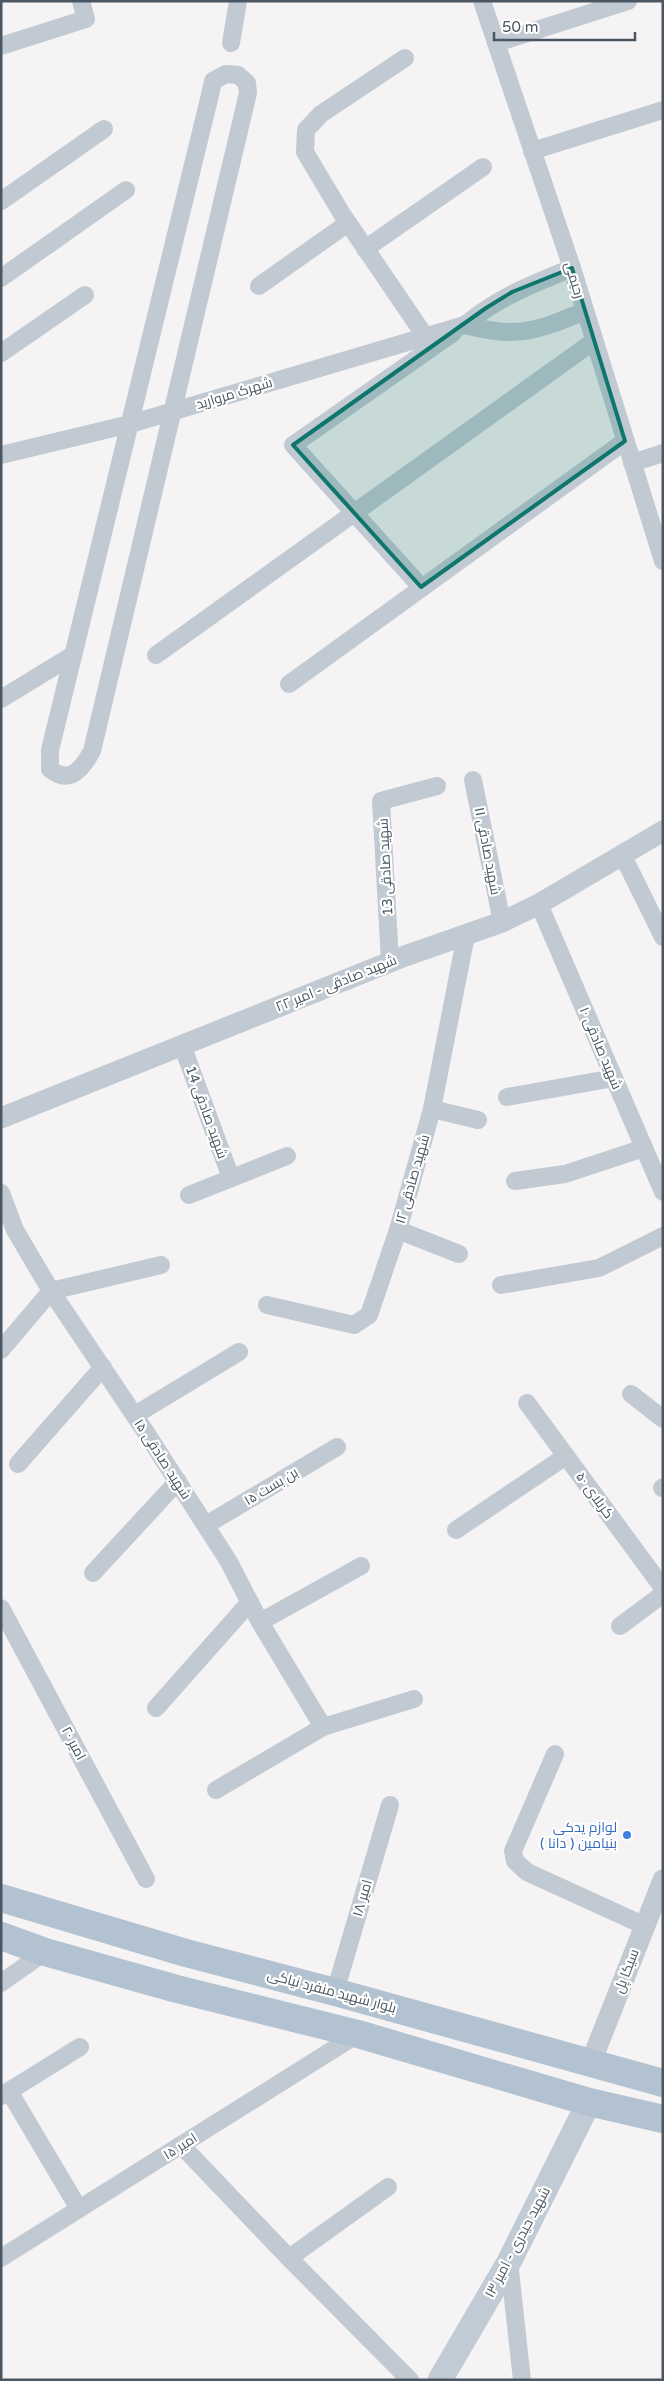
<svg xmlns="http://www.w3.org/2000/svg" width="664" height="2381" viewBox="0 0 664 2381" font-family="'Varela Round',Cairo,sans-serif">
	<rect width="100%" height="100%" fill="#f5f3f3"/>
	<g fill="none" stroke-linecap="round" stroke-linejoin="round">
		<g stroke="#c1cad2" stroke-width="18">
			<polyline points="482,1 572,268 663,561"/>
			<polyline points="231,43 238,1"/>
			<polyline points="496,43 628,1"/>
			<polyline points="1,46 86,19 81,1"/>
			<polyline points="405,58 321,114 306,130 305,152 342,214 425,336"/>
			<path d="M226,74L238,75L247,83L248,93L92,751C82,769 70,785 50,769V750L210,95L213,81Z"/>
			<polyline points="532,151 663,110"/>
			<polyline points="1,201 104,129"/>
			<polyline points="365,249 483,167"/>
			<polyline points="1,278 126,190"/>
			<polyline points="259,286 348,223"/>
			<path d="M465,325C518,339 536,331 585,311"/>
			<polyline points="1,353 85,295"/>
			<path d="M1,455L130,424L465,325C500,296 531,285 572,268"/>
			<polyline points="632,463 663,453"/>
			<polyline points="421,587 293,445 453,333"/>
			<polyline points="156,655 594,341"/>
			<polyline points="289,684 625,441"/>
			<polyline points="1,699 73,655"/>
			<polyline points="473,780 502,922"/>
			<polyline points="622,854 663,937"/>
			<polyline points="539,904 663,1192"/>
			<polyline points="390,962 381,801 437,786"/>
			<polyline points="182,1045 231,1178"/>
			<polyline points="507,1097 614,1078"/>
			<polyline points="432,1109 478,1120"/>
			<polyline points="515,1181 565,1174 644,1148"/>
			<polyline points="1,1193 15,1230 51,1291 145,1431 229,1562 260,1622 323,1727"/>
			<polyline points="189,1195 287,1156"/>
			<polyline points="398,1230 459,1254"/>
			<polyline points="501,1285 599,1268 663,1236"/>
			<polyline points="267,1305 354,1325 369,1315 398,1230 432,1109 466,935"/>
			<polyline points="1,1350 51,1291 161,1265"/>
			<polyline points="631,1394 663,1419"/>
			<polyline points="527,1403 663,1588"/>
			<polyline points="135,1415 239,1352"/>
			<polyline points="18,1464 103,1367"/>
			<polyline points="662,1488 663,1487"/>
			<polyline points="206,1525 337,1447"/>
			<polyline points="456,1530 566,1456"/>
			<polyline points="93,1573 178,1481"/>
			<polyline points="1,1608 146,1879"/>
			<polyline points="260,1622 361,1566"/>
			<polyline points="620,1626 663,1594"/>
			<polyline points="156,1708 250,1602"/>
			<polyline points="555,1754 513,1851 515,1861 527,1872 643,1925"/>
			<polyline points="216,1790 323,1727 414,1699"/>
			<polyline points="1,1983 45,1952"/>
			<polyline points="335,1992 390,1805"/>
			<polyline points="9,2091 79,2209"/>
			<polyline points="1,2096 80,2047"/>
			<polyline points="181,2145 289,2258 410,2380"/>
			<polyline points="1,2258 358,2034"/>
			<polyline points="289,2258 388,2187"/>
			<polyline points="509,2262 522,2380"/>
		</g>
		<g stroke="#c1cad2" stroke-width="21">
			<polyline points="1,1118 405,956 502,922 539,904 663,831"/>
			<polyline points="591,2062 663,1880"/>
		</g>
		<polyline stroke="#c1cbd6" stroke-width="25" points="440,2380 509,2262 589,2102"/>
		<g stroke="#b3c2d1" stroke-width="28">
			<polyline points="1,1898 186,1953 335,1992 663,2083"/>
			<polyline points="1,1936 45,1952 177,1989 358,2034 589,2102 663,2119"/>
		</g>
	</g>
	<path fill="#0f766e" fill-opacity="0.2" stroke="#0f766e" stroke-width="4" stroke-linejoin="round" d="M572,268L625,441L421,587L293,445L486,308L512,292Z"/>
	<circle fill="#3f7fe0" stroke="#fff" stroke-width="2" cx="627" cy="1835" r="5"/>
	<g text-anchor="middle" stroke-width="4.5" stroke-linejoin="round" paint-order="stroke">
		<g font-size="14" fill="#4a5661" stroke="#fff">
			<text transform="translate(575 280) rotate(73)" y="5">رحیمی</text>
			<text transform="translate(234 393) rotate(-17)" y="5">شهرک مروارید</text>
			<text transform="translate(488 851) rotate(79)" y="5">شهید صادقی ۱۱</text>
			<text transform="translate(385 867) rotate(-93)" y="5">شهید صادقی 13</text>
			<text transform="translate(336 983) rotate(-22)" y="5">شهید صادقی - امیر ۲۲</text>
			<text transform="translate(601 1048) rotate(67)" y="5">شهید صادقی ۱۰</text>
			<text transform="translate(207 1112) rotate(70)" y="5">شهید صادقی 14</text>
			<text transform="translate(412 1179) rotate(-74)" y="5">شهید صادقی ۱۲</text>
			<text transform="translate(163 1459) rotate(57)" y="5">شهید صادقی ۱۵</text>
			<text transform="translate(271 1486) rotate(-31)" y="5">بن بست ۱۵</text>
			<text transform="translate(595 1495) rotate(54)" y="5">کربلای ۵۰</text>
			<text transform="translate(74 1743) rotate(62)" y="5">امیر ۲۰</text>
			<text transform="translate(362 1898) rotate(-74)" y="5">امیر ۱۸</text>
			<text transform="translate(626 1971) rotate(-69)" y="5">سیکا پل</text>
			<text transform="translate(332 1991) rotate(15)" y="5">بلوار شهید منفرد نیاکی</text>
			<text transform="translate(180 2146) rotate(-32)" y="5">امیر ۱۵</text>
			<text transform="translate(517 2242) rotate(-62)" y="5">شهید حیدری - امیر ۱۳</text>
		</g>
		<g font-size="14" fill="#366cbe" stroke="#fff" text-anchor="end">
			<text x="617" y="1832">لوازم یدکی<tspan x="617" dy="16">بنیامین ( دانا )</tspan></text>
		</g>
	</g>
	<rect width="664" height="2381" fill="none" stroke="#4a5661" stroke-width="5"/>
	<path d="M494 32v8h141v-8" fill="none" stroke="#4a5661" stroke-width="2.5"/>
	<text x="502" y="32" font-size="15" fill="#4a5661" stroke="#ffffff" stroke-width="4" paint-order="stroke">50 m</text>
</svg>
